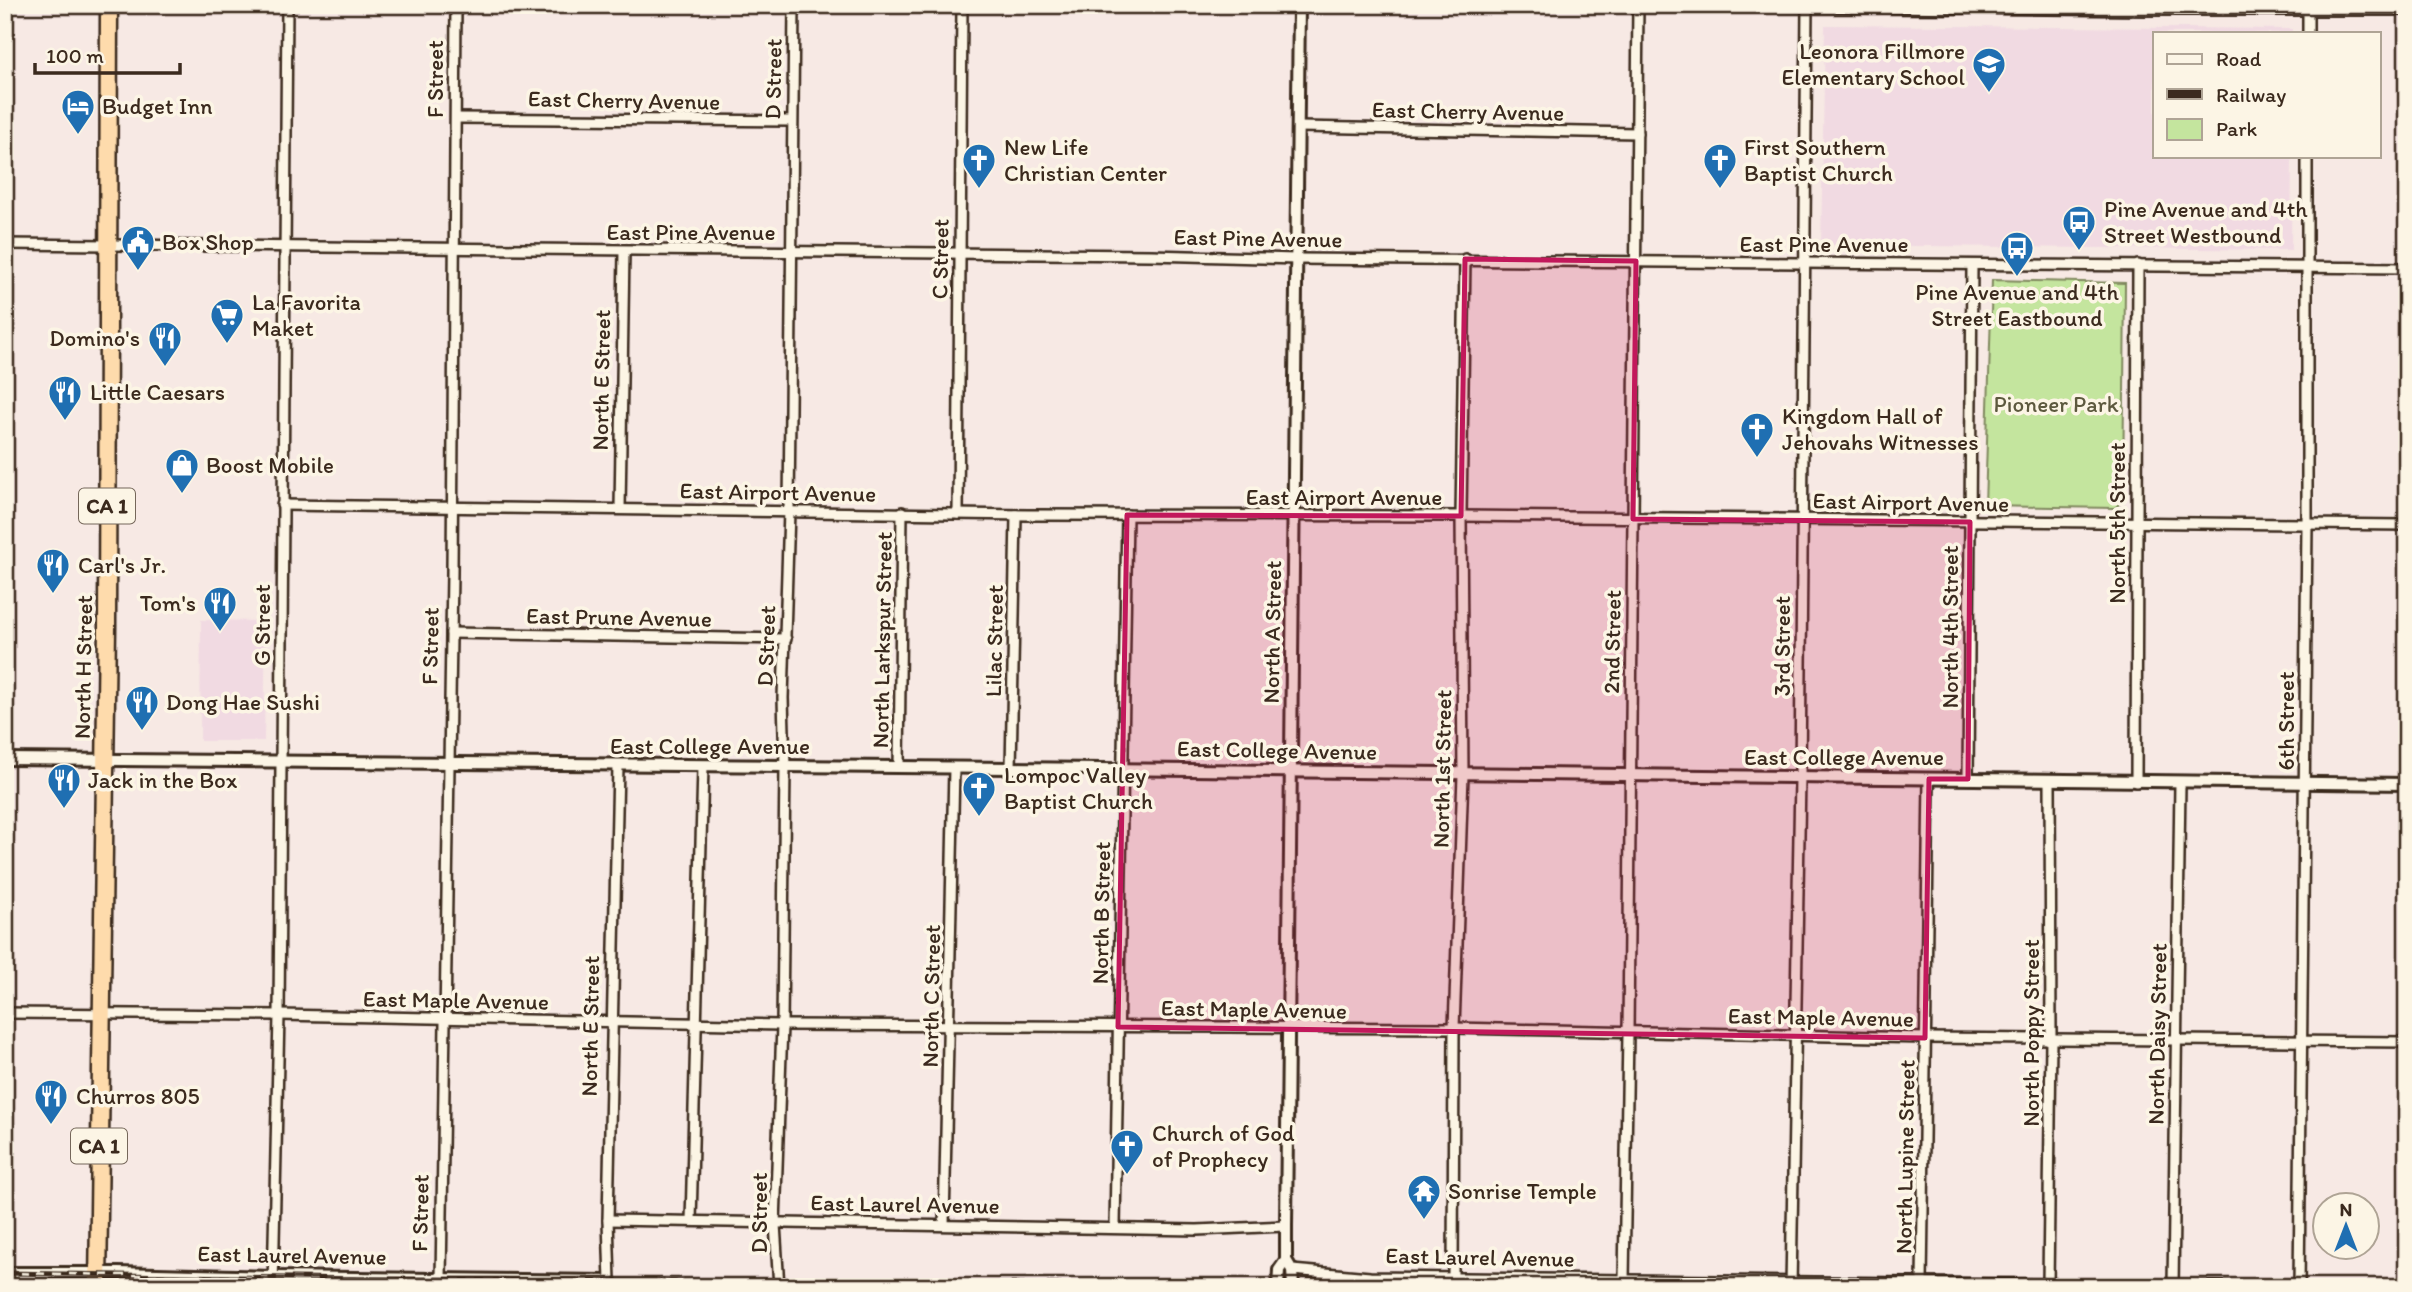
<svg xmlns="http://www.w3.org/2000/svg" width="2412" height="1292" viewBox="0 0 2412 1292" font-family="Itim,sans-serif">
	<rect width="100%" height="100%" fill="#f7e9e4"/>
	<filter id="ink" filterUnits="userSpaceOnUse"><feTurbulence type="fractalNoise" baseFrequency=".0143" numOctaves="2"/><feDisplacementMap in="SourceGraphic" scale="14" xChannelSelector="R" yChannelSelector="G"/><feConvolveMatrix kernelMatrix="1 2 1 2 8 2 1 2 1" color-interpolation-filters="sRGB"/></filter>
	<g filter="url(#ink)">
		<g fill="#f1dae2">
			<polygon points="1825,25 2292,29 2292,33 2155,33 2155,156 2292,156 2291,250 1821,245"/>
			<polygon points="201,620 266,621 264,741 200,741"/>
			<polygon points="285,1285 647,1287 285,1287"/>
		</g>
		<polygon fill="#c4e59e" stroke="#80885e" stroke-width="2" points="1992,280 2125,283 2123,500 2115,508 1985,506"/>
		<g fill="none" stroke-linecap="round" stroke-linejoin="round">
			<defs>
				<g id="minor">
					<polyline points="1691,5 2144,10 2407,10"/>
					<polyline points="2308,33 2308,10"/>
					<polyline points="456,118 792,121"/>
					<polyline points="1298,127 1637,133"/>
					<polyline points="5,244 1151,255 1296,259 2407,268"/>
					<polyline points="282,505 1028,515 1461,516 2407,525"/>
					<polyline points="620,509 624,251"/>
					<polyline points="958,514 962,5"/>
					<polyline points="451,633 786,639"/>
					<polyline points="899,767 902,512"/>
					<polyline points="1011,768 1016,515"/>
					<polyline points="1968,779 1972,265"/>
					<polyline points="2136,782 2138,265"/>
					<polyline points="5,1013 279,1015 782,1025 1454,1028 1925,1038 2407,1042"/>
					<polyline points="608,1220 1197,1230 1286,1226"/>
					<polyline points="691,1221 703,767"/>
					<polyline points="944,1225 954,768"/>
					<polyline points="1115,1228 1127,515"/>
					<polyline points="1292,1270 1370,1277 2256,1287"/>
					<polyline points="1453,1278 1454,1028 1463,775 1461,516 1465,259"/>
					<polyline points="441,1279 452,573 456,5"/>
					<polyline points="1624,1280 1628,1033 1638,5"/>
					<polyline points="610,1281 608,1220 618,766"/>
					<polyline points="1922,1283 1929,779"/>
					<polyline points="2048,1285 2051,1039 2050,781"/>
					<polyline points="2173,1286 2180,783"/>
					<polyline points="273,1287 279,1015 287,5"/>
					<polyline points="779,1287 775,1224 782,1025 785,767 783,698 789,511 794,5"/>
					<polyline points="1791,1287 1800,778 1807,5"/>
					<polyline points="2299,1287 2307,524 2307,156"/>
				</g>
				<g id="tertiary">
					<polyline points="5,759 1011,768 2407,784"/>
					<polyline points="5,1273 118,1273 273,1277 610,1281 610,1287"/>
					<polyline points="1278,1287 1279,1270 1286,1260"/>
					<polyline points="1293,1287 1292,1270 1286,1260 1286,1226 1299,5"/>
				</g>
				<polyline id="trunk" points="98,1287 107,627 109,5"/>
			</defs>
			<use href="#minor" stroke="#3b2a1e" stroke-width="14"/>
			<use href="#tertiary" stroke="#3b2a1e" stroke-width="16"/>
			<use href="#trunk" stroke="#3b2a1e" stroke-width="21"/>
			<use href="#minor" stroke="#fcf5e5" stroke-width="9"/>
			<use href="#tertiary" stroke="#fcf5e5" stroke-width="10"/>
			<use href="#trunk" stroke="#fedbac" stroke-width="16"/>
			<defs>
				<polyline id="rail" points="5,1273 355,1279 1368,1287"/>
			</defs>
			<use href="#rail" stroke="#3b2a1e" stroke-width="5"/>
			<use href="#rail" stroke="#fcf5e5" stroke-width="2.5" stroke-dasharray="8" stroke-linecap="butt"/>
		</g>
	</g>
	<path fill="#c2185b" fill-opacity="0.2" stroke="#c2185b" stroke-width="5" stroke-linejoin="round" d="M1465,259L1636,261L1633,519L1970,522L1968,779H1929L1925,1038L1118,1027L1127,515L1461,516Z"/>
	<defs>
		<symbol id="school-pin" viewBox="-11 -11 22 30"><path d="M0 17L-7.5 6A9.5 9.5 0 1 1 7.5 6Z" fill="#1f6fb2" stroke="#fcf5e5"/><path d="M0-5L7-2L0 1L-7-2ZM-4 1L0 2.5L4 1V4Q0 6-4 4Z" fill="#fff"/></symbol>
		<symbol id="hotel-pin" viewBox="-11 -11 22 30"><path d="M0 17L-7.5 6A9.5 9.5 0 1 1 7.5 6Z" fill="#1f6fb2" stroke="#fcf5e5"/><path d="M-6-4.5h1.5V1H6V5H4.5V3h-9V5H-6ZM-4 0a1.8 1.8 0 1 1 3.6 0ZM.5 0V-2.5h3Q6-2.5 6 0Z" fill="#fff"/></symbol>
		<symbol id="church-pin" viewBox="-11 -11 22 30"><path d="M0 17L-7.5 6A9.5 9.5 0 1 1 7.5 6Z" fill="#1f6fb2" stroke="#fcf5e5"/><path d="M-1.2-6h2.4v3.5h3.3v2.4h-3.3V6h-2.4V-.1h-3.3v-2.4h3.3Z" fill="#fff"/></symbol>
		<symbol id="bus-pin" viewBox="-11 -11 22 30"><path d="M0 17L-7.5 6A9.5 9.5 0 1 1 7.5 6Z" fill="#1f6fb2" stroke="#fcf5e5"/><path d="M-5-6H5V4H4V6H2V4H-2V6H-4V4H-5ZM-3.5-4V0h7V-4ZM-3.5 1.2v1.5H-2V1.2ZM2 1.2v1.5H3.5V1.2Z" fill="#fff"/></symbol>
		<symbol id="civic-pin" viewBox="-11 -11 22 30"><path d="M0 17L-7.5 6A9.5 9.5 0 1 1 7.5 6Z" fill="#1f6fb2" stroke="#fcf5e5"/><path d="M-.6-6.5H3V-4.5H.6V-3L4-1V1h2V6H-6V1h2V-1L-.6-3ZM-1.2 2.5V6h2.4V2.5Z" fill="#fff"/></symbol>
		<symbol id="supermarket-pin" viewBox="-11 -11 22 30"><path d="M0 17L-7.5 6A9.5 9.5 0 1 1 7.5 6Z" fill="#1f6fb2" stroke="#fcf5e5"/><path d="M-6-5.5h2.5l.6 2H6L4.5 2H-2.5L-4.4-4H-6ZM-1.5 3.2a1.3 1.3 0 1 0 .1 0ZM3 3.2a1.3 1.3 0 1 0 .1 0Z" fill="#fff"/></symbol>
		<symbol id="restaurant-pin" viewBox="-11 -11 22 30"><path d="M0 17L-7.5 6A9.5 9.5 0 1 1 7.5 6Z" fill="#1f6fb2" stroke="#fcf5e5"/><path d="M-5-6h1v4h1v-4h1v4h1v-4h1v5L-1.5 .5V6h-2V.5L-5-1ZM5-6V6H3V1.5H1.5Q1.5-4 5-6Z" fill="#fff"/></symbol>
		<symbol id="shop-pin" viewBox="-11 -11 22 30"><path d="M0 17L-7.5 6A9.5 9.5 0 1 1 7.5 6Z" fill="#1f6fb2" stroke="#fcf5e5"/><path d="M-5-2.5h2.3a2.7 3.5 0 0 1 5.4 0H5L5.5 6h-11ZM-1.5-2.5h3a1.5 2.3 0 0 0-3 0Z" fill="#fff"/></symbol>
		<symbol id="temple-pin" viewBox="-11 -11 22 30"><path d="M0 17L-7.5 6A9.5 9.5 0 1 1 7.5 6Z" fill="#1f6fb2" stroke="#fcf5e5"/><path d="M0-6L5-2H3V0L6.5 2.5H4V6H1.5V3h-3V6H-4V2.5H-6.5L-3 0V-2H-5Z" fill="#fff"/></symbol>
	</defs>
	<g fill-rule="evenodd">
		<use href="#school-pin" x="1970" y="45" width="38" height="52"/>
		<use href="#hotel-pin" x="59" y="87" width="38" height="52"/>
		<use href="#church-pin" x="960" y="141" width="38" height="52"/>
		<use href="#church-pin" x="1701" y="141" width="38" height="52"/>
		<use href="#bus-pin" x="2060" y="203" width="38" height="52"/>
		<use href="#civic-pin" x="119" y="223" width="38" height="52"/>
		<use href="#bus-pin" x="1998" y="229" width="38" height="52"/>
		<use href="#supermarket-pin" x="208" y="296" width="38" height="52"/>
		<use href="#restaurant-pin" x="146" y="319" width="38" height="52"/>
		<use href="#restaurant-pin" x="46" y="373" width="38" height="52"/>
		<use href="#church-pin" x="1738" y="410" width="38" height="52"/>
		<use href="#shop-pin" x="163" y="446" width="38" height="52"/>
		<use href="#restaurant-pin" x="34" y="546" width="38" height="52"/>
		<use href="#restaurant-pin" x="201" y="584" width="38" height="52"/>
		<use href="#restaurant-pin" x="123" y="683" width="38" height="52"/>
		<use href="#restaurant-pin" x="45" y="761" width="38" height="52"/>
		<use href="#church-pin" x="960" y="769" width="38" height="52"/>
		<use href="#restaurant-pin" x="32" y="1077" width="38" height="52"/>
		<use href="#church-pin" x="1108" y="1127" width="38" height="52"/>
		<use href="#temple-pin" x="1405" y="1172" width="38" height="52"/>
	</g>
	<g text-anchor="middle" stroke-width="7" stroke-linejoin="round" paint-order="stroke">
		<g fill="#fcf5e5" stroke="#75675a" stroke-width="2">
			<rect x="79" y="488.5" width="56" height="35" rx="5"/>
			<rect x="71" y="1128.5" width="56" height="35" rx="5"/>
		</g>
		<g font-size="21" font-weight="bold" fill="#3b2a1e">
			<text x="107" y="513">CA 1</text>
			<text x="99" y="1153">CA 1</text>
		</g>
		<g font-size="23" fill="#3b2a1e" stroke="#fcf5e5" text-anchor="start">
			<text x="1965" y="59" text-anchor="end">Leonora Fillmore<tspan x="1965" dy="26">Elementary School</tspan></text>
			<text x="102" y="114">Budget Inn</text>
			<text x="1004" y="155">New Life<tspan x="1004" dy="26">Christian Center</tspan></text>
			<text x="1744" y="155">First Southern<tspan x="1744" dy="26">Baptist Church</tspan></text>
			<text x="2104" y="217">Pine Avenue and 4th<tspan x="2104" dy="26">Street Westbound</tspan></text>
			<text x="162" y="250">Box Shop</text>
			<text x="2017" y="300" text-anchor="middle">Pine Avenue and 4th<tspan x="2017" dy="26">Street Eastbound</tspan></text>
			<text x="252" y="310">La Favorita<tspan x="252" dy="26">Maket</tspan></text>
			<text x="140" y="346" text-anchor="end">Domino's</text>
			<text x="90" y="400">Little Caesars</text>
			<text x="1782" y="424">Kingdom Hall of<tspan x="1782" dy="26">Jehovahs Witnesses</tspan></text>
			<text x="206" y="473">Boost Mobile</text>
			<text x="78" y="573">Carl's Jr.</text>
			<text x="196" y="611" text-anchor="end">Tom's</text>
			<text x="166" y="710">Dong Hae Sushi</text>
			<text x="1004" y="783">Lompoc Valley<tspan x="1004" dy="26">Baptist Church</tspan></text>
			<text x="88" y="788">Jack in the Box</text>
			<text x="76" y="1104">Churros 805</text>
			<text x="1152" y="1141">Church of God<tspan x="1152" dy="26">of Prophecy</tspan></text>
			<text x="1448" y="1199">Sonrise Temple</text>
		</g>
		<g font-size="23" fill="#3b2a1e" stroke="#fcf5e5">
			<text transform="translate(435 79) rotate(-90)" y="8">F Street</text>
			<text transform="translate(773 79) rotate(-89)" y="8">D Street</text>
			<text transform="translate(624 100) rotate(1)" y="8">East Cherry Avenue</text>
			<text transform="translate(1468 111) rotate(1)" y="8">East Cherry Avenue</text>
			<text x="691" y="240">East Pine Avenue</text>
			<text transform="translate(1258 238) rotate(1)" y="8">East Pine Avenue</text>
			<text x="1824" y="252">East Pine Avenue</text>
			<text transform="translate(940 259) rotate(-89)" y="8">C Street</text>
			<text transform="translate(601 380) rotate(-89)" y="8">North E Street</text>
			<text transform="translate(778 492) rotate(1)" y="8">East Airport Avenue</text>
			<text x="1344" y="505">East Airport Avenue</text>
			<text transform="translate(1911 502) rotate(1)" y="8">East Airport Avenue</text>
			<text transform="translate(2117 523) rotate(-90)" y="8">North 5th Street</text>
			<text transform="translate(619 617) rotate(1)" y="8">East Prune Avenue</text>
			<text transform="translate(262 625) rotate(-90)" y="8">G Street</text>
			<text transform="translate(1950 627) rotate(-90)" y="8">North 4th Street</text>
			<text transform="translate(1272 632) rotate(-89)" y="8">North A Street</text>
			<text transform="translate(882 640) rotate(-89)" y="8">North Larkspur Street</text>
			<text transform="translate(994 641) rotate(-89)" y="8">Lilac Street</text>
			<text transform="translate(1612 642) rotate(-89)" y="8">2nd Street</text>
			<text transform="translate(430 646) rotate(-89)" y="8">F Street</text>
			<text transform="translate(766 646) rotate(-88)" y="8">D Street</text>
			<text transform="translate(1782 646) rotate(-90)" y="8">3rd Street</text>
			<text transform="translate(83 667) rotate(-89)" y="8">North H Street</text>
			<text transform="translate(2286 721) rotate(-90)" y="8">6th Street</text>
			<text x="710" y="754">East College Avenue</text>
			<text transform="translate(1277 750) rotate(1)" y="8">East College Avenue</text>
			<text x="1844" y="765">East College Avenue</text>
			<text transform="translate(1442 769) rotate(-89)" y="8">North 1st Street</text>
			<text transform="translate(1101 913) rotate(-89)" y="8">North B Street</text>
			<text transform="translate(931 996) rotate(-89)" y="8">North C Street</text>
			<text transform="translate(456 1000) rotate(1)" y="8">East Maple Avenue</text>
			<text transform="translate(1254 1009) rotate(1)" y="8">East Maple Avenue</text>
			<text transform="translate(1821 1017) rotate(1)" y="8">East Maple Avenue</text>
			<text transform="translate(590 1026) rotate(-89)" y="8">North E Street</text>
			<text transform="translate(2031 1033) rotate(-90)" y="8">North Poppy Street</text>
			<text transform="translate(2157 1034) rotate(-89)" y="8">North Daisy Street</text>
			<text transform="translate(1905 1157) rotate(-89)" y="8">North Lupine Street</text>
			<text transform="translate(905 1204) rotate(1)" y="8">East Laurel Avenue</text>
			<text transform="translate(420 1213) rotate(-89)" y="8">F Street</text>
			<text transform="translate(759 1213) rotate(-90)" y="8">D Street</text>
			<text transform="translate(292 1255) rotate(1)" y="8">East Laurel Avenue</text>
			<text transform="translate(1480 1257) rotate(1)" y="8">East Laurel Avenue</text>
		</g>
		<g font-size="23" fill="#5d593e" stroke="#fcf5e5">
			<text x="2056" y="412">Pioneer Park</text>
		</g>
	</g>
	<rect width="2412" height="1292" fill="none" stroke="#fcf5e5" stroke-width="28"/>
	<rect x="14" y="14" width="2384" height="1264" fill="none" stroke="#3b2a1e" stroke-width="2.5" filter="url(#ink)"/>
	<rect x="2153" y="32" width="228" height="126" fill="#fcf5e5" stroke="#afa495" stroke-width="2"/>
	<rect x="2167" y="54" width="35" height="10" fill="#fcf5e5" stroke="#afa495" stroke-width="2"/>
	<text x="2216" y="66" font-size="21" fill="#3b2a1e">Road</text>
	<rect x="2167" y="89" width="35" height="10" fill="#3b2a1e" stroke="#afa495" stroke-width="2"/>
	<text x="2216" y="102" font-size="21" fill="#3b2a1e">Railway</text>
	<rect x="2167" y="119" width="35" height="21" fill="#c4e59e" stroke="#afa495" stroke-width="2"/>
	<text x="2216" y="136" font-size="21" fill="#3b2a1e">Park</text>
	<g transform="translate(2346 1226)"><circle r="33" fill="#fcf5e5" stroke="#afa495" stroke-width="2"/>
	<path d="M0-5L12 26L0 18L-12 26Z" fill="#1f6fb2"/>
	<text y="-10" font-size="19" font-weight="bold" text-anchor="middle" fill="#3b2a1e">N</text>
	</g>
	<path d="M35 63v10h145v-10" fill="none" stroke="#3b2a1e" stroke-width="3.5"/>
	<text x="46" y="63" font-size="21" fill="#3b2a1e" stroke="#fcf5e5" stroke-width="5" paint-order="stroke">100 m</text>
</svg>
